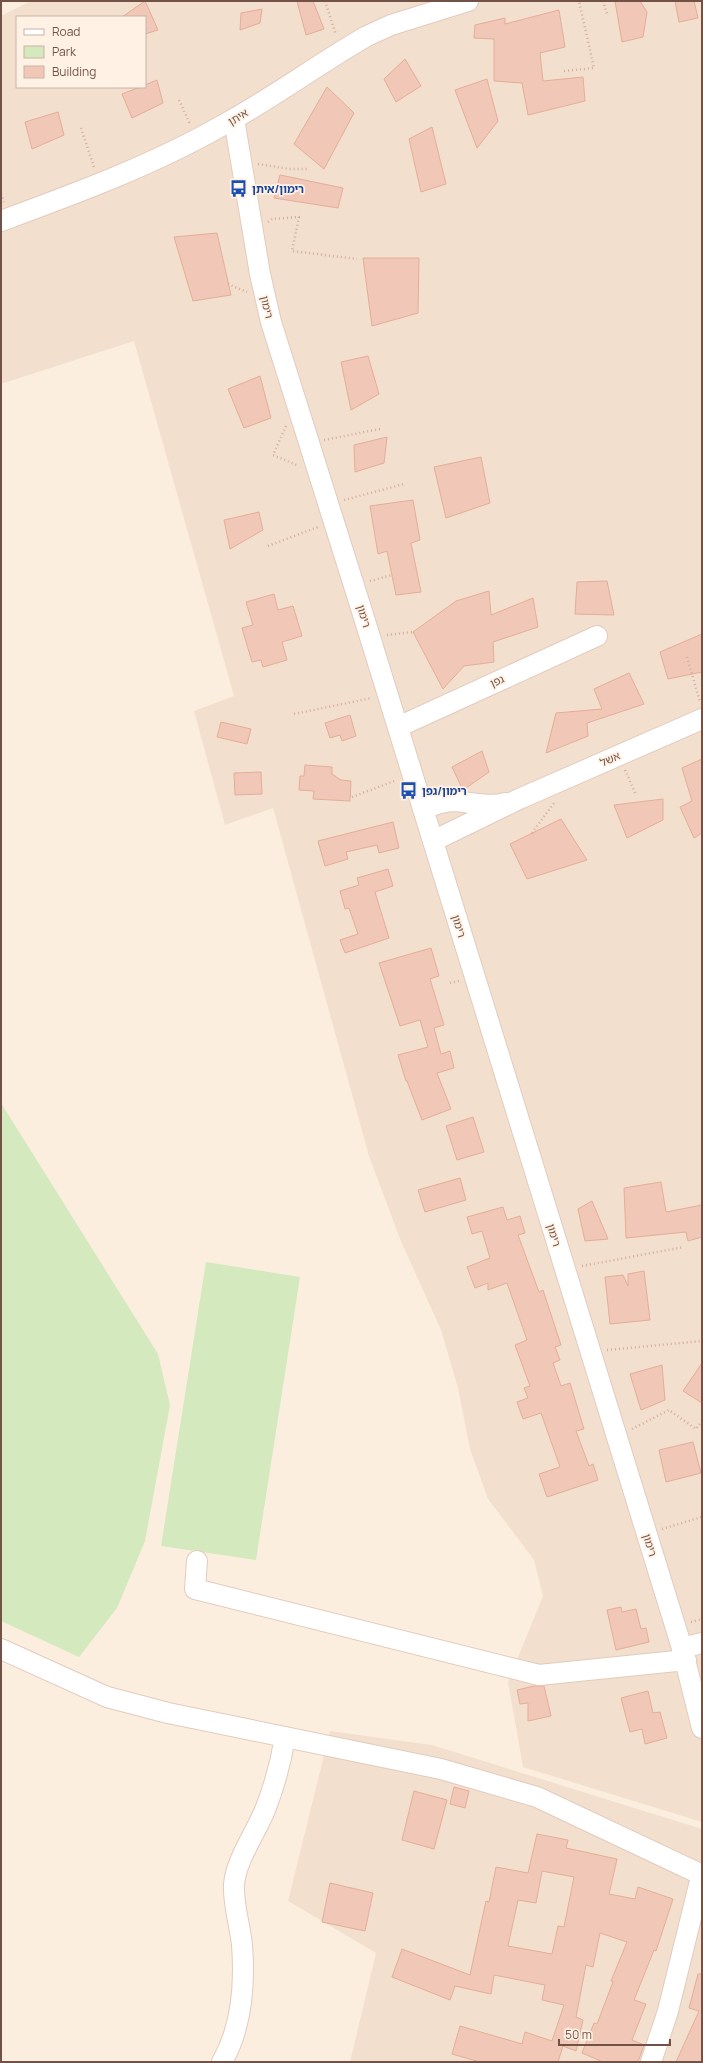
<svg xmlns="http://www.w3.org/2000/svg" width="703" height="2063" viewBox="0 0 703 2063" font-family="Manrope,'Noto Sans Hebrew',sans-serif">
	<rect width="100%" height="100%" fill="#fceedf"/>
	<g fill="#f3dfce" fill-rule="evenodd">
		<path d="M31,1H702V1822L523,1767L508,1682L543,1596L534,1560L488,1499L470,1449L458,1388L441,1330L400,1239L369,1156L273,808L225,825L194,711L234,696L134,341L1,384V16ZM17,17H145V87H17Z"/>
		<polygon points="330,1731 432,1745 702,1829 702,2062 350,2062 376,1953 288,1901"/>
	</g>
	<g fill="#d4e9be">
		<polygon points="1,1103 158,1354 170,1405 145,1541 117,1608 79,1657 1,1621"/>
		<polygon points="206,1262 300,1277 256,1560 161,1546"/>
	</g>
	<g fill="#f1c8b7" stroke="#e4ad97" fill-rule="evenodd">
		<polygon points="145,1 158,30 145,34 145,17 122,17"/>
		<polygon points="297,1 313,1 324,29 306,35"/>
		<polygon points="615,1 640,1 647,12 643,37 622,42"/>
		<polygon points="675,1 694,1 698,18 679,22"/>
		<polygon points="262,9 260,23 240,30 241,13"/>
		<polygon points="559,10 565,47 540,53 543,81 583,77 585,101 528,115 522,83 494,81 494,39 474,38 475,25 505,18 505,24"/>
		<polygon points="405,59 421,86 396,102 384,79"/>
		<polygon points="487,79 498,121 477,148 455,90"/>
		<polygon points="157,80 163,103 132,118 122,94 140,87 145,87 145,85"/>
		<polygon points="327,87 354,113 324,169 294,144"/>
		<polygon points="58,112 64,135 32,149 25,122"/>
		<polygon points="432,127 446,184 421,192 409,139"/>
		<polygon points="280,175 343,188 338,208 274,198"/>
		<polygon points="217,233 231,295 193,301 174,237"/>
		<polygon points="363,258 419,258 418,313 372,326"/>
		<polygon points="368,356 379,394 351,410 341,362"/>
		<polygon points="260,376 271,418 244,428 228,389"/>
		<polygon points="387,437 384,463 355,472 354,445"/>
		<polygon points="481,457 490,503 446,518 434,467"/>
		<polygon points="413,500 420,540 411,543 421,592 396,595 387,551 378,554 370,506"/>
		<polygon points="259,512 263,530 230,549 224,520"/>
		<polygon points="607,581 614,615 575,614 577,582"/>
		<polygon points="489,591 491,615 533,598 538,627 493,642 494,662 464,666 443,689 413,632 456,601"/>
		<polygon points="274,594 278,610 293,606 302,636 282,642 287,660 263,667 261,660 252,662 242,628 253,625 246,602"/>
		<polygon points="702,634 702,672 668,679 660,652"/>
		<polygon points="629,673 644,704 587,723 588,736 546,753 556,713 602,709 594,689"/>
		<polygon points="350,715 356,736 342,741 340,735 330,738 325,723"/>
		<polygon points="221,722 251,729 247,744 217,737"/>
		<polygon points="482,751 489,772 463,790 452,767"/>
		<polygon points="702,759 702,833 694,838 680,807 692,801 682,768"/>
		<polygon points="305,765 332,767 332,774 341,780 351,781 350,801 313,799 314,791 299,790 300,776 304,776"/>
		<polygon points="261,772 262,794 235,795 234,773"/>
		<polygon points="663,799 663,820 627,838 614,805"/>
		<polygon points="561,819 587,860 527,879 510,844"/>
		<polygon points="393,822 399,848 379,853 377,845 346,852 348,859 325,866 318,841"/>
		<polygon points="388,869 393,886 375,892 389,938 345,953 340,940 358,934 349,908 345,909 340,891 359,885 357,878"/>
		<polygon points="431,948 439,976 430,979 444,1025 434,1028 441,1054 450,1051 454,1068 437,1073 451,1109 422,1120 407,1081 406,1081 398,1055 428,1047 420,1020 400,1026 379,963"/>
		<polygon points="473,1117 484,1152 457,1160 446,1126"/>
		<polygon points="460,1178 466,1200 425,1212 418,1190"/>
		<polygon points="661,1182 666,1212 702,1205 702,1237 688,1241 686,1232 626,1238 624,1188"/>
		<polygon points="592,1201 608,1239 585,1241 578,1209"/>
		<polygon points="503,1207 507,1220 520,1216 525,1233 518,1235 539,1292 543,1290 561,1345 555,1347 560,1360 553,1363 561,1386 570,1383 584,1429 576,1431 589,1466 593,1464 598,1480 547,1497 539,1474 560,1467 541,1413 523,1419 517,1402 528,1398 524,1388 530,1386 515,1345 527,1340 507,1283 488,1290 488,1283 475,1288 467,1267 490,1258 482,1231 472,1234 467,1217"/>
		<polygon points="644,1271 650,1320 610,1324 605,1277 623,1275 628,1286 628,1274"/>
		<polygon points="702,1363 702,1403 683,1391"/>
		<polygon points="662,1365 665,1400 641,1410 630,1374"/>
		<polygon points="693,1442 701,1473 666,1482 659,1450"/>
		<polygon points="621,1607 622,1612 636,1609 641,1629 646,1628 649,1642 616,1650 607,1610"/>
		<polygon points="534,1686 544,1686 551,1716 528,1721 528,1703 520,1704 517,1690"/>
		<polygon points="648,1691 653,1713 660,1712 667,1738 645,1744 642,1729 630,1732 621,1698"/>
		<polygon points="454,1787 469,1791 465,1808 450,1804"/>
		<polygon points="414,1791 447,1800 434,1849 402,1840"/>
		<path d="M537,1834L568,1840L566,1848L617,1859L609,1894L635,1899L638,1887L673,1899L656,1951L654,1950L634,2000L646,2004L632,2040L644,2045L638,2062H603L582,2053L594,2023L597,2024L613,1982L611,1981L627,1942L600,1933L593,1967L586,1965L576,2017L583,2020L576,2051L563,2046L558,2062H480L452,2054L460,2026L522,2044L525,2032L552,2041L564,2005L542,2000L545,1985L494,1975L491,1994L455,1986L450,2000L392,1977L402,1949L470,1975L486,1901L489,1902L496,1867L528,1873ZM542,1871L574,1877L564,1927L558,1926L552,1954L508,1946L518,1900L536,1903Z"/>
		<polygon points="330,1883 373,1893 365,1931 322,1922"/>
		<polygon points="698,1974 702,1974 702,2062 676,2062 699,2011 689,2008"/>
	</g>
	<g fill="none" stroke-linecap="round" stroke-linejoin="round">
		<defs>
			<g id="minor">
				<polyline points="234,119 260,274 271,322 361,608 682,1648 702,1728"/>
				<path d="M1,221C77,193 153,165 223,125C273,98 318,64 367,36L391,25L468,1"/>
				<polyline points="398,727 597,636"/>
				<path d="M423,809C433,805 443,801 454,801C470,802 490,808 505,803"/>
				<polyline points="433,841 519,799 702,719"/>
				<polyline points="197,1561 195,1589 539,1675 686,1660"/>
				<polyline points="682,1648 702,1643"/>
				<polyline points="1,1649 107,1697 168,1713 441,1769 537,1797 700,1874"/>
				<path d="M222,2062C242,2027 245,1984 242,1945C240,1925 233,1904 234,1885C235,1862 256,1832 265,1810C274,1787 281,1762 285,1737"/>
				<polyline points="651,2062 668,2011 702,1873"/>
			</g>
		</defs>
		<use href="#minor" stroke="#e2cbbe" stroke-width="22"/>
		<g stroke="#d5ac9b" stroke-width="2.5" stroke-dasharray="1 3" stroke-linecap="butt">
			<polyline points="325,1 336,35"/>
			<polyline points="603,1 607,14"/>
			<polyline points="564,71 594,68 579,1"/>
			<polyline points="179,100 190,124"/>
			<polyline points="81,128 94,167"/>
			<polyline points="258,164 289,169 309,169"/>
			<polyline points="1,194 4,202"/>
			<polyline points="268,222 272,219 299,217 292,251 357,259"/>
			<polyline points="228,284 247,292"/>
			<polyline points="286,426 273,455 299,466"/>
			<polyline points="324,440 380,429"/>
			<polyline points="344,500 404,484"/>
			<polyline points="268,546 318,527"/>
			<polyline points="370,581 392,575"/>
			<polyline points="387,635 413,632"/>
			<polyline points="687,657 700,702"/>
			<polyline points="294,714 372,698"/>
			<polyline points="625,770 636,795"/>
			<polyline points="352,797 397,780"/>
			<polyline points="532,833 554,803"/>
			<polyline points="450,983 459,981"/>
			<polyline points="582,1266 684,1247"/>
			<polyline points="607,1350 702,1341"/>
			<polyline points="632,1429 669,1410 696,1429 702,1421"/>
			<polyline points="662,1529 702,1517"/>
			<polyline points="691,1622 702,1619"/>
		</g>
		<use href="#minor" stroke="#fff" stroke-width="20"/>
	</g>
	<defs>
		<symbol id="bus-bare" viewBox="-9 -9 18 18"><path d="M-5-6H5V4H4V6H2V4H-2V6H-4V4H-5ZM-3.5-4V0h7V-4ZM-3.5 1.2v1.5H-2V1.2ZM2 1.2v1.5H3.5V1.2Z" fill="#1a4fb4" stroke="#fff2e5" stroke-width="2.5" paint-order="stroke"/></symbol>
	</defs>
	<g fill-rule="evenodd">
		<use href="#bus-bare" x="226" y="176" width="25" height="25"/>
		<use href="#bus-bare" x="396" y="778" width="25" height="25"/>
	</g>
	<g text-anchor="middle" stroke-width="3.5" stroke-linejoin="round" paint-order="stroke">
		<g font-size="11" fill="#725247" stroke="#fff2e5">
			<text transform="translate(238 117) rotate(-31)" y="4">איתן</text>
			<text transform="translate(267 307) rotate(77)" y="4">רימון</text>
			<text transform="translate(364 616) rotate(73)" y="4">רימון</text>
			<text transform="translate(497 681) rotate(-24)" y="4">גפן</text>
			<text transform="translate(610 759) rotate(-24)" y="4">אשל</text>
			<text transform="translate(459 926) rotate(73)" y="4">רימון</text>
			<text transform="translate(554 1235) rotate(73)" y="4">רימון</text>
			<text transform="translate(650 1545) rotate(73)" y="4">רימון</text>
		</g>
		<g font-size="11" font-weight="bold" fill="#164399" stroke="#fff2e5" text-anchor="start">
			<text x="252" y="193">רימון/איתן</text>
			<text x="422" y="795">רימון/גפן</text>
		</g>
	</g>
	<rect width="703" height="2063" fill="none" stroke="#725247" stroke-width="4"/>
	<rect x="16" y="16" width="130" height="72" fill="#fff2e5" stroke="#c7b2a6"/>
	<rect x="24" y="29" width="20" height="6" fill="#ffffff" stroke="#c7b2a6"/>
	<text x="52" y="36" font-size="12" fill="#725247">Road</text>
	<rect x="24" y="46" width="20" height="12" fill="#d4e9be" stroke="#c7b2a6"/>
	<text x="52" y="56" font-size="12" fill="#725247">Park</text>
	<rect x="24" y="66" width="20" height="12" fill="#f1c8b7" stroke="#c7b2a6"/>
	<text x="52" y="76" font-size="12" fill="#725247">Building</text>
	<path d="M559 2039v6h111v-6" fill="none" stroke="#725247" stroke-width="2"/>
	<text x="565" y="2039" font-size="12" fill="#725247" stroke="#fff2e5" stroke-width="3" paint-order="stroke">50 m</text>
</svg>
